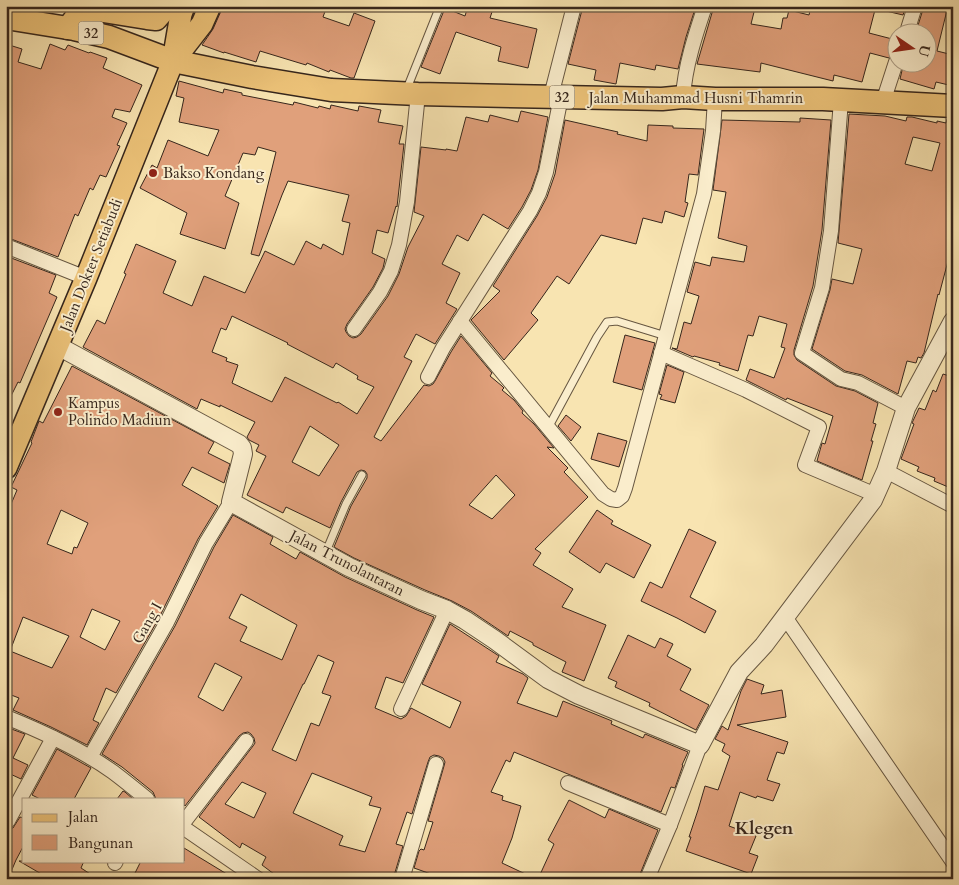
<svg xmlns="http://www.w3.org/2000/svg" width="959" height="885" viewBox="0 0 959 885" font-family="Cardo,serif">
	<rect width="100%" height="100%" fill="#f8e4b1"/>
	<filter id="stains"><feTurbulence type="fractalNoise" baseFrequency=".004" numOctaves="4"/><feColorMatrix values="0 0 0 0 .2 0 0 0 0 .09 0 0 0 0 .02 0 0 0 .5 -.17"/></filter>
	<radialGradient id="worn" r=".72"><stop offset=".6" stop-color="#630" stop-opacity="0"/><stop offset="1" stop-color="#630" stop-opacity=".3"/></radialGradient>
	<g fill="#e0a07b" stroke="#36261c" fill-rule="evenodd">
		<polygon points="222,6 327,6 323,17 349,26 354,13 375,21 354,78 351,78 330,70 329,72 307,63 306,65 260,51 256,62 224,52 224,53 202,45 213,29 221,11"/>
		<polygon points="468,6 494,6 490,18 537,29 528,68 498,61 501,47 456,32 440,74 421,67 445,8 465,16"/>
		<polygon points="583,6 696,6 686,37 678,69 656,65 655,70 620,63 616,84 594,80 596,70 568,64"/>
		<polygon points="714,6 747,6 755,8 751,24 781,29 783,18 787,18 789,10 809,15 811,6 876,6 869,33 896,40 896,54 891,55 889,58 870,53 862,82 834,75 833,81 761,63 760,72 697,64"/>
		<polygon points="886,6 906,6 903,15 886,11"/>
		<polygon points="924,6 948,6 937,51 953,55 953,86 936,82 934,89 900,79 904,62 926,62 926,32 916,32"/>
		<polygon points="6,44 22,49 18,62 41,69 50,44 65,50 68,45 89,53 90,52 107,58 103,68 142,85 130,112 115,109 112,117 127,123 117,145 120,146 106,177 100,175 93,190 90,188 78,216 75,214 58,257 6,237"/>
		<path d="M179,81L223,93L224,89L242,93V95L293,105L294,102L318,108L319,106L330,109L331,105L358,111L359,106L381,110L378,122L403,126L399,144H404L397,207L396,206L388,233L377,230L372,253L385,259L383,268L373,287L347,324L345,329L346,332L349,336L353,338L357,337L361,334L388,296L399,274L408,247L424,216L414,212L421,147L446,150V149L457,151L466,117L488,122L490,115L518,122L521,111L548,117L538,170L531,190L522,207L508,229L483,214L468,241L457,235L442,264L460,273L446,303L457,309L435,344L416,334L404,357L412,361L374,437L381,441L424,385L429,386L433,384L435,381L451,352L461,336L492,373L490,376L502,386L504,388L502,390L514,400L523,411L522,413L534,424L554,448L547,447L568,468L564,472L588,497L535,549L541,553L533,565L573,589L562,607L606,625L584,681L562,672L566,662L533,645V643L510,631L508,636L471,611L452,601L425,590L354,558L334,547L351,506L367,478V474L365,471L361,470L357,472L341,502L330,528L286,507L283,513L247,495L266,456L256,451L259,445L249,440L247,437L255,422L220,405V407L201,399L197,409L83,347L97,320L105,324L126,274L124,273L136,244L176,261L163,293L192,306L204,276L245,293L265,251L294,265L306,241L321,249L323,244L343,255L350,223L342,221L349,195L288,181L282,195L259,256L251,254L276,152L258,147L255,155L243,153L225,196L239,203L225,249L180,234L187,213L140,188L152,165L157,168L168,140L208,156L219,130L179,122L184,98L176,96ZM232,316L288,343L287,344L333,368L336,363L358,376L357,379L374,387L357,414L338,402L337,403L285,377L272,402L232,383L238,365L226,361L227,358L212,352L221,328L226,330ZM310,426L339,445L319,476L292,462ZM496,475L515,495L492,519L469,505Z"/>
		<path d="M849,114L885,116L906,121L907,117H912L937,123V121L946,123L947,119H953V168L948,186L953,187V262L948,261L939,295L938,294L924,353L921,358L918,357L916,363L907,361L898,394L862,375L845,371L812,349L830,290L832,279L853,284L862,249L838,243ZM913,137L940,143L932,171L905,164Z"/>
		<polygon points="800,118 831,120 822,230 813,286 794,350 794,355 797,360 836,386 855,391 878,403 873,423 876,424 871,441 873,441 862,480 817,461 822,443 825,444 833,416 787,398 786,400 746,380 750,369 774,378 785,348 781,347 787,324 759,316 753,336 748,335 738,371 719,365 720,363 694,356 693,357 672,348 677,349 684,322 691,324 699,296 687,292 695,262 710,266 712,257 744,262 747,246 718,238 726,192 713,190 722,120 800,122"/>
		<polygon points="565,120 618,132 617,134 647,141 648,125 673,126 673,128 704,129 698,175 689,174 685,202 688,203 684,217 665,211 662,223 643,218 636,244 601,235 569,284 557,276 531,313 538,320 504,360 471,320 500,291 493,286 537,216 547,197 555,174"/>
		<polygon points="6,256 56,275 49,293 57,297 20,383 18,382 6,406"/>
		<polygon points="625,335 655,343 642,390 613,382"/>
		<polygon points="667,365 684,372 675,403 660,399 662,395 659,394"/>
		<path d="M72,366L214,442L208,453L230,464L224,483L192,467L182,485L218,506L198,539L159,618L116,693L106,688L93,720L99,723L87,745L51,727L13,710L19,698L6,693V516L17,490L11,487L32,443L31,442L39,421L43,423ZM61,510L88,523L77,548L74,547L72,554L47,544ZM92,609L120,621L105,650L80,637ZM23,617L69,636L52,668L10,651Z"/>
		<polygon points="943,374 953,377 953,489 934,481 935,478 917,471 919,467 901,459 914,424 912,423 919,408 925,410 933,390 936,392"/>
		<polygon points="566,415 581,427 571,441 558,426"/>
		<polygon points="598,433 627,441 619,467 591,459"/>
		<polygon points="597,510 613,521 611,524 651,545 634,578 606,563 600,573 569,552"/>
		<path d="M233,515L273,537L270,544L296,559L300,552L345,577L417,610L434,617L403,683L386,677L375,708L401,719L406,716L411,708L450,728L461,702L422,684L450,624L499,656L496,662L523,674L528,678L517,703L557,717L563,701L612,721L611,724L643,738L645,734L688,752L682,765H683L675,788L671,787L661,812L514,752L510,762L506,760L491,792L503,796L502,800L521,806L512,838L502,863L536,879H445L414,868L419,851L421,849L424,850L433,822L428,821L444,766L445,762L443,758L439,756L434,755L430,757L428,762L412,814L407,812L396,844L403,846L393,879H270L274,874L262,865L266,857L242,843L240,848L199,817L253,746L255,743L254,738L251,734L248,732L243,733L239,736L185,806L184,805V799H156L153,792L122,767L102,754L175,626L214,547ZM241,594L297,625L282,660L240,641L247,627L229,618ZM318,655L334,662L322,693L331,696L319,726L311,723L296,761L272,750L303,684H304ZM215,663L242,677L223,711L198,697ZM312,773L372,797L369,805L381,808L365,852L339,845L343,836L293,813ZM242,782L266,793L254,818L225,804Z"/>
		<polygon points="689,529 716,542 690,597 716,611 705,633 677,618 641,601 650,582 662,588"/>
		<polygon points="628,635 655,648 660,638 673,644 667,656 691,669 680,690 709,705 696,730 649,706 650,703 615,687 617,682 608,678"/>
		<polygon points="747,679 764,685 761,694 782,690 786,717 737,725 788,742 784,754 777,752 767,780 780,784 773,801 757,796 756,798 740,792 729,826 756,836 749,853 758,856 751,874 686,851 691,837 689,837 698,810 705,786 718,790 730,756 722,751 725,744 715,739 722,726 728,730 741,691"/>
		<polygon points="6,727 25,734 13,758 28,765 21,779 6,772"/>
		<polygon points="57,749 91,768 74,799 40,799 32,795"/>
		<polygon points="123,791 125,792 133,799 117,799"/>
		<polygon points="569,800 605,818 609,809 658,830 638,879 538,879 554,844 548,840"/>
		<polygon points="20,817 24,818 24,845 16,860 8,879 6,879 6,829 13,828"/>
		<polygon points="184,848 235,879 132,879 141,861 184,861"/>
		<polygon points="19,861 84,861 81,868 98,879 50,879"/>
	</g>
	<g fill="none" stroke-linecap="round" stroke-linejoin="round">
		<defs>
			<g id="service">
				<polyline points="406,91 440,6"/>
				<polyline points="548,428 597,337 607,322 617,321 666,336"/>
				<polyline points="325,554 346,504 362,475"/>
			</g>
			<g id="minor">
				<polyline points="907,32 915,6"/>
				<polyline points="551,96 574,6"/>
				<path d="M683,97C685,66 695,36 705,6"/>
				<polyline points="841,100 831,231 822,288 802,353 841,379 858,383 906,408"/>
				<polyline points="883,102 896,62"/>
				<polyline points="6,246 86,278"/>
				<polyline points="460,321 603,494 611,499 617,500 622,496 625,488 704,194 713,131 715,99"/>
				<polyline points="354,329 380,292 391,271 399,245 407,202 418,94"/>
				<polyline points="661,353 746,390 819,427 805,465 876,495"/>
				<polyline points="428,377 443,348 530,211 539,193 546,172 561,97"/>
				<polyline points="886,471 953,506"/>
				<polyline points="785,617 953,862"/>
				<polyline points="401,709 447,610"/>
				<path d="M6,717C43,732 81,749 113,772C125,781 136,790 147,799"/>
				<polyline points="90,757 167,622 206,543 231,502"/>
				<polyline points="568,783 670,825"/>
				<polyline points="8,821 53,738"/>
				<polyline points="184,822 246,741"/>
				<polyline points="184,828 258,879"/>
				<polyline points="115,863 116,861"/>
				<polyline points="402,879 436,764"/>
				<polyline points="647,879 670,825 700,745"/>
			</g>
			<polyline id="tertiary" points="58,346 239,444 242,448 243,454 231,502 349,567 421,600 447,610 465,620 495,640 548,679 579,695 700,745 739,672 764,645 873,500 886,471 906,408 953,321"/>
			<g id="primary">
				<polyline points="174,60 202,24 210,6"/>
				<polyline points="6,468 86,278 173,61 181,14 184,6"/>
			</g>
			<g id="trunk">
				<polyline points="6,18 74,29 109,37 173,61 252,77 331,90 418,94 561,97 662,99 683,97 715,99 823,99 953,106"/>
				<polyline points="68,28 81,11 97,10 147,18 156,19 163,11 165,6"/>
			</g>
		</defs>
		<use href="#service" stroke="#665641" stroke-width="9"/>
		<use href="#minor" stroke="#665641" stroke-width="16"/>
		<use href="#tertiary" stroke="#665641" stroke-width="20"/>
		<use href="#primary" stroke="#36261c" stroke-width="24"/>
		<use href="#trunk" stroke="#36261c" stroke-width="25"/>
		<use href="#service" stroke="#faedcc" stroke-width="7"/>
		<use href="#minor" stroke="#faedcc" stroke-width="14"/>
		<use href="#tertiary" stroke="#faedcc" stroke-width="18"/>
		<use href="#primary" stroke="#ecc278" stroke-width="21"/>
		<use href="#trunk" stroke="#ecc278" stroke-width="22"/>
	</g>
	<g fill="#8f2418" stroke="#faedcc" stroke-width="2">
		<circle cx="153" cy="173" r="5"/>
		<circle cx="58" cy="412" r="5"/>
	</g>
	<g text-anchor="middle" stroke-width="4" stroke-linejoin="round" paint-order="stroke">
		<g fill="#faedcc" stroke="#716251" stroke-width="1">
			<rect x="78.5" y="21.5" width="25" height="23" rx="4"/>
			<rect x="549.5" y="85.5" width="25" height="23" rx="4"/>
		</g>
		<g font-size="14" font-weight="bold" fill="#36261c">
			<text x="91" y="38">32</text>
			<text x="562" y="102">32</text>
		</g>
		<g font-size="15" fill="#36261c" stroke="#faedcc">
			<text x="696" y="103">Jalan Muhammad Husni Thamrin</text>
			<text transform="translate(91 265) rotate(-68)" y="5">Jalan Dokter Setiabudi</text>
			<text transform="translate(347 563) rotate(27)" y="5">Jalan Trunolantaran</text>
			<text transform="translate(147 623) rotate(-61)" y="5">Gang I</text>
		</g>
		<g font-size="15" fill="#36261c" stroke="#faedcc" text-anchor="start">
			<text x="163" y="178">Bakso Kondang</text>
			<text x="68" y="408">Kampus<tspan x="68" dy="17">Polindo Madiun</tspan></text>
		</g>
		<g font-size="18" font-weight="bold" fill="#36261c" stroke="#faedcc">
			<text x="764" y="834">Klegen</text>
		</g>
	</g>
	<rect width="959" height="885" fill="none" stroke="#f8e4b1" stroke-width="25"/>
	<rect x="8" y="8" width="944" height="870" fill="none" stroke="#36261c" stroke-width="2.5"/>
	<rect x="12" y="12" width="934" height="860" fill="none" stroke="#36261c"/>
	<rect x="22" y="798" width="162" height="65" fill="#faedcc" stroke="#ac9d86"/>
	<rect x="32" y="814" width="25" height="8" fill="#ecc278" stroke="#ac9d86"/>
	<text x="68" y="822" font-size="15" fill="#36261c">Jalan</text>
	<rect x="32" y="835" width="25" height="15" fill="#e0a07b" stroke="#ac9d86"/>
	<text x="68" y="848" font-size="15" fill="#36261c">Bangunan</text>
	<g transform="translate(912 48) rotate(103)"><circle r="24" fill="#faedcc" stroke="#ac9d86"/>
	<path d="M0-4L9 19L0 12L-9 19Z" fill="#8f2418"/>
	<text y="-8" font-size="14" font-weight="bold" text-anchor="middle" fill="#36261c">U</text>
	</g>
	<rect width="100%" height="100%" filter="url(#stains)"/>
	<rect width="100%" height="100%" fill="url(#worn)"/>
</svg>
